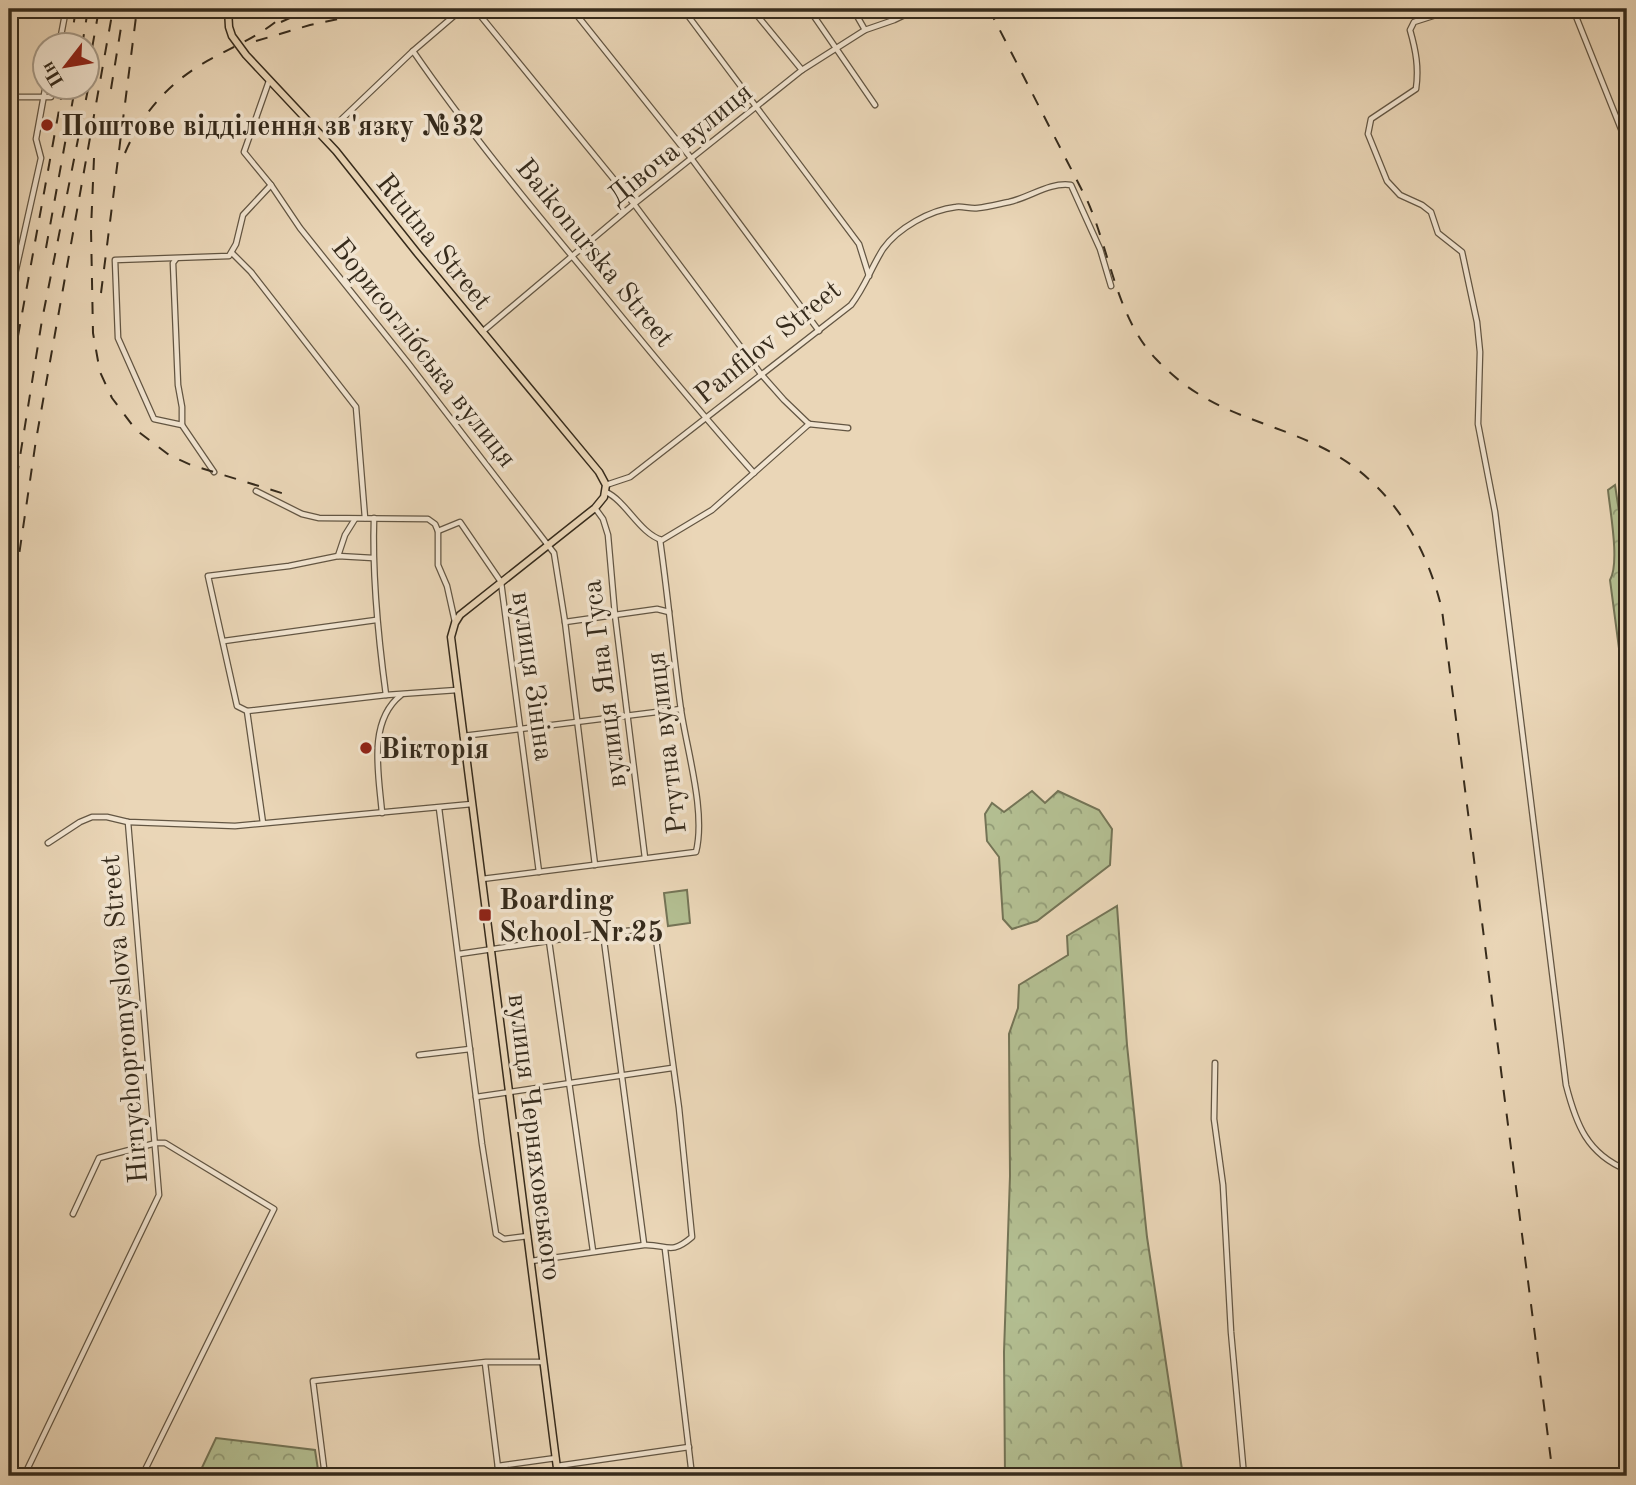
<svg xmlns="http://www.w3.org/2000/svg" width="1636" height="1485" viewBox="0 0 1636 1485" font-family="'Old Standard TT',serif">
	<defs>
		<pattern id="forest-crowns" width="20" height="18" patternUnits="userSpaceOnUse" patternTransform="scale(1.75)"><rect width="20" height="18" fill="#b3be91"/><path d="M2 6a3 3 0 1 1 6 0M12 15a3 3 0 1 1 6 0" fill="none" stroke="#929b76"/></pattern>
	</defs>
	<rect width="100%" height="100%" fill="#ead6b7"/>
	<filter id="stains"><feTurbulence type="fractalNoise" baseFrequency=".00286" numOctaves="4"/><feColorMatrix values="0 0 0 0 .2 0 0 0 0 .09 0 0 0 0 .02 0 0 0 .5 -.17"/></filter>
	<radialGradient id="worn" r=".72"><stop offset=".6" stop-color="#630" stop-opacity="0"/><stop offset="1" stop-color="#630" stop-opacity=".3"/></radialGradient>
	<polygon fill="#b3be91" stroke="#747456" stroke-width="2" points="687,890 690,923 668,926 664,893"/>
	<g fill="url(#forest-crowns)" stroke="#747456" stroke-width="2">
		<path d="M1615,485L1627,564V697L1625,694L1610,580C1620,563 1610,511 1608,490Z"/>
		<polygon points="1032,791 1045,803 1058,791 1099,810 1112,829 1110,865 1037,921 1012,929 1003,919 999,857 987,841 985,814 992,803 1004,812"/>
		<polygon points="1117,906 1127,1045 1147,1237 1183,1476 1005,1476 1004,1352 1010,1176 1009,1034 1018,1008 1019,985 1068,955 1067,936"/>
		<polygon points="216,1438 315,1450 319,1476 198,1476"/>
	</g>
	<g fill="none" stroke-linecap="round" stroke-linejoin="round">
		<defs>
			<g id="minor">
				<polyline points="475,9 634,204 761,374 784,400 809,424"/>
				<polyline points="572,9 691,158 819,331"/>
				<polyline points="683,9 859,244 869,276"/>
				<polyline points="752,9 802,70"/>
				<polyline points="809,9 875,105"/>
				<polyline points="853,9 865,30"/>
				<polyline points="1573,9 1627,144"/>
				<path d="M1439,14L1414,22L1410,30C1416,51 1419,68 1416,89L1371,119L1368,134L1387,181L1400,195L1422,205L1431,212L1438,233L1462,252L1477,322L1480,352L1478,424L1495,512L1566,1085C1576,1124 1587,1154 1627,1170"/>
				<polyline points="59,46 66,9"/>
				<path d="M413,51C466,128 526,201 586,273C641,341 696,408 754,473"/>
				<polyline points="269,81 244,152 271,185 300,228 408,363 554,553 565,622 595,865"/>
				<polyline points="9,97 51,97 53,88"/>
				<polyline points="323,137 413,51 462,9"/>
				<polyline points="232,253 251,272 356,407 365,518"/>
				<polyline points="176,259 173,263 178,385 182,407 182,425"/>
				<polyline points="9,301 41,158 36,139 46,84"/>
				<polyline points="482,332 634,204 802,70 865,30 894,20 917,9"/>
				<polyline points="809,424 848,428"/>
				<polyline points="214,472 182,425 154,419 118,338 115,260 229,256 236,244 243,215 271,185"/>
				<path d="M606,485L630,477L851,305C865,287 871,268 883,249C898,228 930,210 956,207C963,206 970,209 978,208C988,207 999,204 1009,202C1031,197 1049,182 1071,185L1100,249L1111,286"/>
				<polyline points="256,491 302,514 319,518 428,519 435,524 438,531 438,565 447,586 455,622"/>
				<path d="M606,492C626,501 640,534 662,540L712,510L809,424"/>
				<polyline points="595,508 603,519 608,535 615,615 645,858"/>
				<path d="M374,518C372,578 378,636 386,695"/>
				<polyline points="438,531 460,522 501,582 539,872"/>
				<polyline points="338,556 345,535 355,519"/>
				<polyline points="565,622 657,609 669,612"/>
				<polyline points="224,641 376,620"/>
				<polyline points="247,711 386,695 457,690"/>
				<polyline points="463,736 681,709"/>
				<polyline points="439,808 482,1144 496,1234 504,1239 528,1236"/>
				<path d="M382,813C379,775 367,722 401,695"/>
				<polyline points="263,823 247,711 237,706 208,576 289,566 338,556 373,558"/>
				<polyline points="48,843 80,822 92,817 107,817 128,822 235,826 472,804"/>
				<path d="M482,879L696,852C706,812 687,751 681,710C673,653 668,596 660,540"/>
				<polyline points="603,933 644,1244"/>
				<polyline points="549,941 593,1251"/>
				<path d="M459,954L603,933L648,929L656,939L679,1108L692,1237C670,1256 667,1244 644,1245L531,1261"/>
				<polyline points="419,1055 470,1049"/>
				<polyline points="1215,1063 1214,1119 1223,1185 1231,1332 1244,1476"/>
				<polyline points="476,1097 672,1068"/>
				<polyline points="73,1214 99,1158 156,1143 165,1143 274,1209 142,1476"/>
				<polyline points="665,1249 692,1476"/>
				<polyline points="485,1363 499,1476"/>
				<polyline points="498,1466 556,1458"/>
				<polyline points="557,1466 689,1447"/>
				<polyline points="519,1475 558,1470"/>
				<polyline points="24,1476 159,1195 128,822"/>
				<polyline points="325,1476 313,1381 486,1362 543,1362"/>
			</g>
			<polyline id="major" points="228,9 229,27 232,36 246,55 336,151 418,254 599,472 606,485 604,497 595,508 460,615 455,623 451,637 558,1476"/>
		</defs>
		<use href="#minor" stroke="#635643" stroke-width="7"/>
		<use href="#major" stroke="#362b1c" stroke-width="9"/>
		<use href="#minor" stroke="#f1e4d0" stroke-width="4.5"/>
		<use href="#major" stroke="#ead6b7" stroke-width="6"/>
		<g stroke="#362b1c" stroke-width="2" stroke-dasharray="12 12" stroke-linecap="butt">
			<path d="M989,9L1087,200C1110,251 1116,317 1156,359C1209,415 1260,417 1323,448C1388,480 1426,542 1442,610L1553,1476"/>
			<polyline points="281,22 310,9"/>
			<polyline points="256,41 310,25 385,9"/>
			<polyline points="70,46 76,9"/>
			<polyline points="82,46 88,9"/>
			<polyline points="88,71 99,9"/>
			<polyline points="111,89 124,9"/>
			<path d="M125,153C141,115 167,85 202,64C233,46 265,35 290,9"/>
			<polyline points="94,158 91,229 93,333 100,372 112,398 136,430 169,455 191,465 288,495"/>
			<polyline points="46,248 75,88"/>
			<polyline points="101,293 137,9"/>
			<polyline points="18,336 63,88"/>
			<polyline points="9,525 42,320 93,64"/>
			<polyline points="9,623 36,440 113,9"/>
			<polyline points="9,787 11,781"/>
		</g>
	</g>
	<g fill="#8f2418" stroke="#f1e4d0" stroke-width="2.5">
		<circle cx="47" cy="125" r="7"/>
		<circle cx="366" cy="748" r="7"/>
		<rect x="478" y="908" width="14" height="14" rx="3.5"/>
	</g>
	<g text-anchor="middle" stroke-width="7" stroke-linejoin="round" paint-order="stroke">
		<g font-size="28" font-weight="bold" fill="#362b1c" stroke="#f1e4d0" text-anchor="start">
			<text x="61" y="135">Поштове відділення зв'язку №32</text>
			<text x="380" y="758">Вікторія</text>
			<text x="499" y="909">Boarding<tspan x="499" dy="32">School Nr.25</tspan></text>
		</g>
		<g font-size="28" fill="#362b1c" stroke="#f1e4d0">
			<text transform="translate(679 143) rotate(-39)" y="10">Дівоча вулиця</text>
			<text transform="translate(435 241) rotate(51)" y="10">Rtutna Street</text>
			<text transform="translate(596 252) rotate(51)" y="10">Baikonurska Street</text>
			<text transform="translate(767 341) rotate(-39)" y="10">Panfilov Street</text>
			<text transform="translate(425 352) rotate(52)" y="10">Борисоглібська вулиця</text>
			<text transform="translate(534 676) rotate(82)" y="10">вулиця Зініна</text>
			<text transform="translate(603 684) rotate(-97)" y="10">вулиця Яна Гуса</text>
			<text transform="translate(665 743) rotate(-97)" y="10">Ртутна вулиця</text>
			<text transform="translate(123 1019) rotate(-95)" y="10">Hirnychopromyslova Street</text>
			<text transform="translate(536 1137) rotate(83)" y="10">вулиця Черняховського</text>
		</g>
	</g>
	<rect width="1636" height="1485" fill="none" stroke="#ead6b7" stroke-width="35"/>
	<rect x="10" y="10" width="1615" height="1464" fill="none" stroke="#362b1c" stroke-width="3.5"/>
	<rect x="18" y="18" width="1601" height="1450" fill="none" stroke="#362b1c" stroke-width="2"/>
	<g transform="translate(66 66) rotate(239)"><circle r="33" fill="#f1e4d0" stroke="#a69a88" stroke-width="2"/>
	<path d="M0-5L12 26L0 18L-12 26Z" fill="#8f2418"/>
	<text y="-10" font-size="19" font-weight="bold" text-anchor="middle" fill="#362b1c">Пн</text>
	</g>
	<rect width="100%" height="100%" filter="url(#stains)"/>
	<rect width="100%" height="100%" fill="url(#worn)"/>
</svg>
